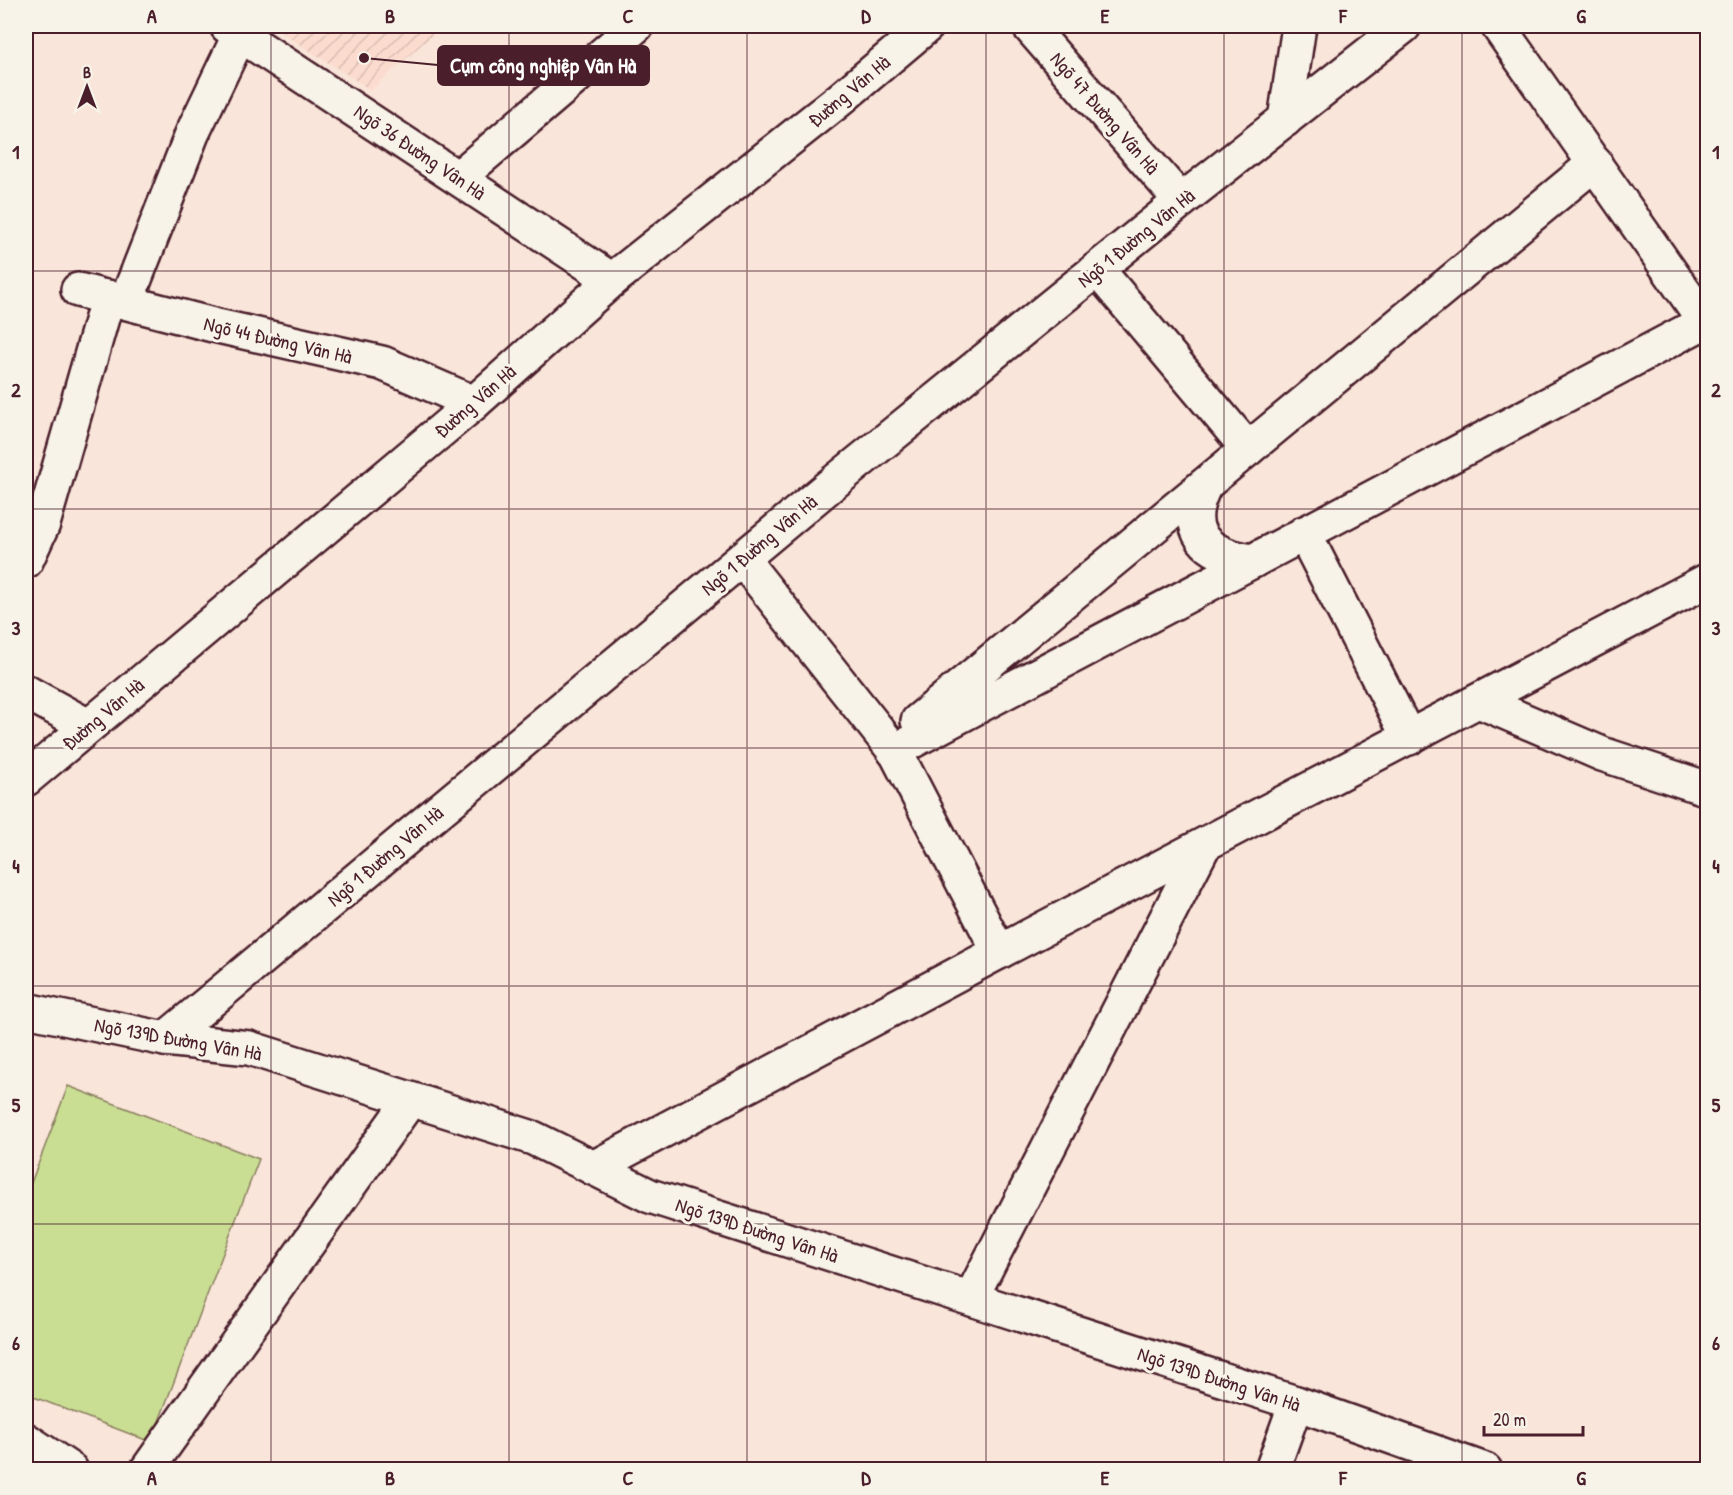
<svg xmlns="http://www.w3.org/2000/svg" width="1733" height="1495" viewBox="0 0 1733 1495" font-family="'Patrick Hand',sans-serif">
	<defs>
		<pattern id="industrial-furrows" width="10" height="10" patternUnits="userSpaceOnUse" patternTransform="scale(1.5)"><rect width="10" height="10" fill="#fbdbce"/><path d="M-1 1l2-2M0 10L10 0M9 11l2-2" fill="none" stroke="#d9bcb1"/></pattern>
	</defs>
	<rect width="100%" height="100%" fill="#f9e5d9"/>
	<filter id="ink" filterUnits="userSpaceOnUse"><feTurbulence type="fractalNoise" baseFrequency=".0167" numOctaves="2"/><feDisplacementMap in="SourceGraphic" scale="12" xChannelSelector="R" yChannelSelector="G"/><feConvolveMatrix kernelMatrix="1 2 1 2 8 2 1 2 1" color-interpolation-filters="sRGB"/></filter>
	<g filter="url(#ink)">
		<polygon fill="url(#industrial-furrows)" points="271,26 442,26 371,90"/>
		<polygon fill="#c9de93" stroke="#8a7e5f" stroke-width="1.5" points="68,1086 259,1159 151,1442 26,1394 26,1196"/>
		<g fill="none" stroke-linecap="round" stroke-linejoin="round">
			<defs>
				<g id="minor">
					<polyline points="227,26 612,280"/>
					<polyline points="1029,26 1181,201"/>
					<polyline points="1498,26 1708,326"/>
					<polyline points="1285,120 1299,26"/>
					<polyline points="459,177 636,26"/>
					<polyline points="1097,269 1248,449"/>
					<polyline points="78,290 213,325 382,363 474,403"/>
					<polyline points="126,302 192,134 241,32"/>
					<path d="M1205,485C1181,532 1206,555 1253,561"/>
					<polyline points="1304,533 1409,738"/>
					<polyline points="742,559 896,753 999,952"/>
					<polyline points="26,561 43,524 108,297"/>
					<polyline points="26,692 88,726"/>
					<polyline points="1479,701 1602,754 1708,789"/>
					<polyline points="918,721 1595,163"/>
					<polyline points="894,751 1704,322"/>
					<polyline points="26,1010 165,1039 249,1048 533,1138 650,1196 1296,1403 1485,1470"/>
					<polyline points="165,1039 827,488 1181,201 1404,26"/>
					<polyline points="593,1168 999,952 1708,580"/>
					<polyline points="971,1298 1203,847"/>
					<polyline points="26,1440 71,1470"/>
					<polyline points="147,1470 410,1100"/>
					<polyline points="1272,1470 1296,1403"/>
				</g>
				<polyline id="tertiary" points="26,779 474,403 612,280 838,101 927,26"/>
			</defs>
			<use href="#minor" stroke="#4a1f2b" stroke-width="38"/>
			<use href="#tertiary" stroke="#4a1f2b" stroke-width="38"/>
			<use href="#minor" stroke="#f7f3e8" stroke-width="33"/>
			<use href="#tertiary" stroke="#f7f3e8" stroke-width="33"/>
		</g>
	</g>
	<path fill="none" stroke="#4a1f2b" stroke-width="1.5" stroke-opacity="0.55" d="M271,26V1470M509,26V1470M747,26V1470M986,26V1470M1224,26V1470M1462,26V1470M26,271H1708M26,509H1708M26,748H1708M26,986H1708M26,1224H1708"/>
	<g text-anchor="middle" stroke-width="6" stroke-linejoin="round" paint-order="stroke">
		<g font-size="20" fill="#4a1f2b" stroke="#f7f3e8">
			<text transform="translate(849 91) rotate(-40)" y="7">Đường Vân Hà</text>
			<text transform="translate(1105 113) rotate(49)" y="7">Ngõ 47 Đường Vân Hà</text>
			<text transform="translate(420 152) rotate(34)" y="7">Ngõ 36 Đường Vân Hà</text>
			<text transform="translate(1136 238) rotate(-39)" y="7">Ngõ 1 Đường Vân Hà</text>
			<text transform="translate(278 340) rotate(13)" y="7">Ngõ 44 Đường Vân Hà</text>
			<text transform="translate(475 401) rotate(-41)" y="7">Đường Vân Hà</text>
			<text transform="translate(759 545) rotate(-40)" y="7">Ngõ 1 Đường Vân Hà</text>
			<text transform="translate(103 714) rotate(-40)" y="7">Đường Vân Hà</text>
			<text transform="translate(385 856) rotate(-40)" y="7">Ngõ 1 Đường Vân Hà</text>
			<text transform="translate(178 1039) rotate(10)" y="7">Ngõ 139D Đường Vân Hà</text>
			<text transform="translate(757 1230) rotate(18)" y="7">Ngõ 139D Đường Vân Hà</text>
			<text transform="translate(1219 1379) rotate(18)" y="7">Ngõ 139D Đường Vân Hà</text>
		</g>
	</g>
	<path fill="none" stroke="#4a1f2b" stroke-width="2" d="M364 58L438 65"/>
	<circle fill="#4a1f2b" stroke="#f7f3e8" stroke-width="2" cx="364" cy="58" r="6"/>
	<rect fill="#4a1f2b" stroke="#4a1f2b" stroke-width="2" x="438" y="46" width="211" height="39" rx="6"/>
	<g font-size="21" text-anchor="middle" font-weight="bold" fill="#fff">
		<text x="543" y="73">Cụm công nghiệp Vân Hà</text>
	</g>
	<rect width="1733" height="1495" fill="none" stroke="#f7f3e8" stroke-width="66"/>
	<g transform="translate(87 87)" stroke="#f7f3e8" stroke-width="4.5" paint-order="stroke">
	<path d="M0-4.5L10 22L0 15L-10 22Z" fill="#4a1f2b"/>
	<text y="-9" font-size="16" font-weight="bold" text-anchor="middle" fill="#4a1f2b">B</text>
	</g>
	<path d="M1484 1426v9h99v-9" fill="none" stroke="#4a1f2b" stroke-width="3"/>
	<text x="1493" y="1426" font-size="18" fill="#4a1f2b" stroke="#f7f3e8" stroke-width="4.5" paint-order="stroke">20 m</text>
	<rect x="33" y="33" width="1667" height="1429" fill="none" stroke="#4a1f2b" stroke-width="2"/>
	<g font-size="20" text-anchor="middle" font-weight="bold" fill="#4a1f2b">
		<text x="152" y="23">A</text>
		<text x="390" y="23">B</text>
		<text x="628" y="23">C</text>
		<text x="866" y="23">D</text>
		<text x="1105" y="23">E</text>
		<text x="1343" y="23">F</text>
		<text x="1581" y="23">G</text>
		<text x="16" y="159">1</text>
		<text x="1716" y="159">1</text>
		<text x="16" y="397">2</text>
		<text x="1716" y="397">2</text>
		<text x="16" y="635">3</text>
		<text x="1716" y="635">3</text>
		<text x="16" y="873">4</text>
		<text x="1716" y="873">4</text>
		<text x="16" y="1112">5</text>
		<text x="1716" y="1112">5</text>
		<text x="16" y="1350">6</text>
		<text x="1716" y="1350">6</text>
		<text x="152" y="1485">A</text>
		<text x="390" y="1485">B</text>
		<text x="628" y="1485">C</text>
		<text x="866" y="1485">D</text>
		<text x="1105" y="1485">E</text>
		<text x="1343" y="1485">F</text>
		<text x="1581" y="1485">G</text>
	</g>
</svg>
